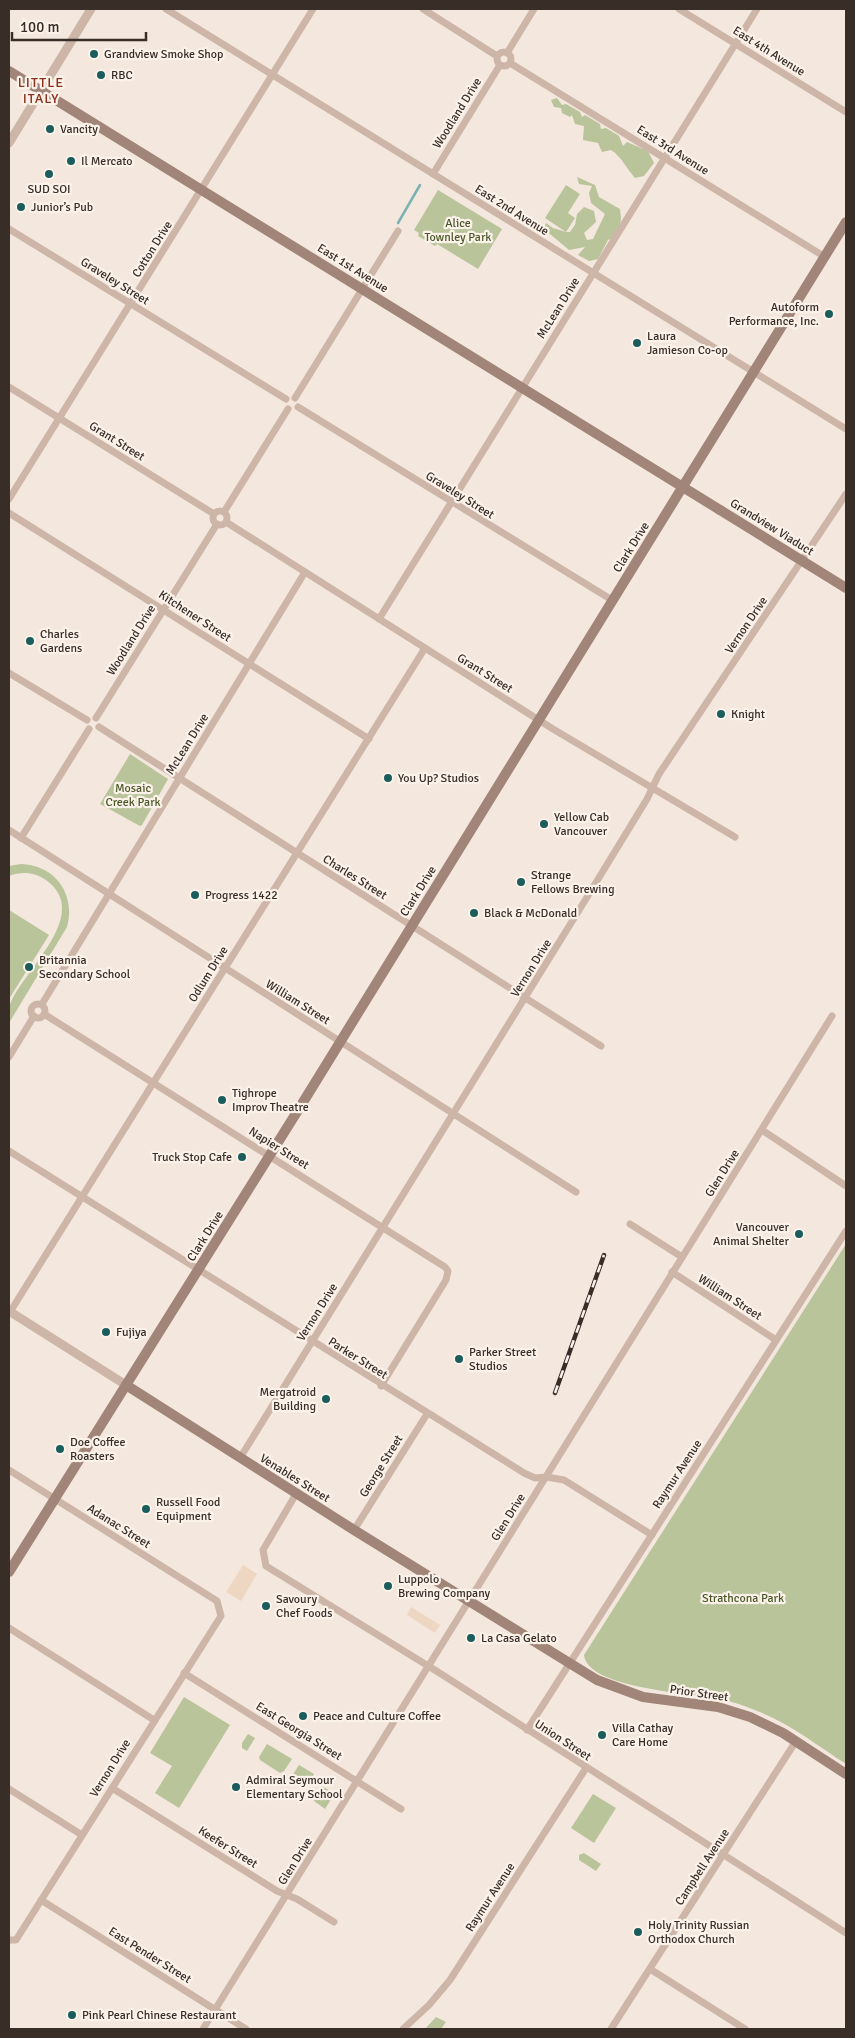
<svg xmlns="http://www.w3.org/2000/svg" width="855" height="2038" viewBox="0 0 855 2038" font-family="Signika,sans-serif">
	<rect width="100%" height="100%" fill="#f4e7dd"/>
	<g fill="#b9c49b">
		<path d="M557,98L562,105L566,104L580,112L582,117L585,115L600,124L601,129L606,128L619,136L623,146L627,142L648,151L654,163L644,176L635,178C627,169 621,156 611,150L602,152L598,143L583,140L584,126L575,124L572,115L570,117L562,113L561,108L554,107L551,100Z"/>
		<polygon points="577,177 595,185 599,197 620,209 621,218 619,236 608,240 598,259 589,261 578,255 585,247 569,250 544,229 546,223 553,228 566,232 545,218 566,185 580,194 568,213 575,218 566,232 570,232 575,225 577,214 584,207 594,211 596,222 584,233 587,240 593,239 605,214 591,203 589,193 592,186 579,184"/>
		<polygon points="438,190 502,229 478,269 437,244 435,246 418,236 419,233 414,230"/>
		<polygon points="130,754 168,779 142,825 140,826 100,804"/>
		<path d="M21,864C55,865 76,894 67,927L9,1023C9,1018 8,1012 9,1007C20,972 94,915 46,880C35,872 21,871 9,876V866Z"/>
		<polygon points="9,910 49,935 9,999"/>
		<path d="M846,1244V1764C818,1746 789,1723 757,1711C743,1705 728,1700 713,1698C689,1693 587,1688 584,1655Z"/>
		<polygon points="184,1697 230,1725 179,1808 155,1793 172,1766 150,1753"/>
		<polygon points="248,1734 255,1738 247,1751 242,1748 242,1743"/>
		<polygon points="267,1744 292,1759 284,1771 280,1773 260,1760 259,1757"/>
		<polygon points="299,1765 314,1774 307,1785 292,1776"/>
		<polygon points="323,1787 335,1793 325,1809 314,1801"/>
		<polygon points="593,1794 616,1808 594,1843 571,1828"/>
		<polygon points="584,1853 601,1864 596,1871 579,1860 579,1855"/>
		<polygon points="436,2017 446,2022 441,2029 425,2029"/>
	</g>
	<g fill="#edd7c3">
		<polygon points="243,1565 257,1574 241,1601 226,1592"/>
		<polygon points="411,1607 440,1625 435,1633 407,1615"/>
	</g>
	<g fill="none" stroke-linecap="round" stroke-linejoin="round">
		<polyline stroke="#7ab3b1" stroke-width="2.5" points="398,223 420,185"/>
		<g stroke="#cdb6a8" stroke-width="7">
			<polyline points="166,9 846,429"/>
			<polyline points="423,9 497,56"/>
			<polyline points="679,9 846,112"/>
			<circle cx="504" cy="59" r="7"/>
			<polyline points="507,53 534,9"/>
			<polyline points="510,63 825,257"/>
			<polyline points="433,174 500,65"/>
			<polyline points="9,229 286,399"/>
			<polyline points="9,387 214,514"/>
			<polyline points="295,398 398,231"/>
			<polyline points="298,407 612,600"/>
			<polyline points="9,499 313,9"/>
			<circle cx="220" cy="518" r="7"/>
			<polyline points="224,512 288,409"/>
			<polyline points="9,513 369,739"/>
			<polyline points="226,522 553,729 735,837"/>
			<polyline points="379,619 757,9"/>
			<polyline points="9,673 87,720"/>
			<polyline points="96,718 217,524"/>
			<polyline points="99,727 601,1046"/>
			<polyline points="9,830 576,1192"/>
			<polyline points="21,838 89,729"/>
			<polyline points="42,1004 305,572"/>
			<circle cx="38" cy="1011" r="7"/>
			<polyline points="44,1014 445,1267 448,1271 446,1280 381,1386"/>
			<polyline points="9,1057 34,1016"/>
			<polyline points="762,1130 846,1186"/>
			<polyline points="9,1151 524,1473 535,1478 547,1477 564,1480 652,1535"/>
			<polyline points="630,1224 682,1257"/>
			<polyline points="672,1272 776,1340"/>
			<polyline points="10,1312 425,648"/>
			<polyline points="240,1458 589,894 647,799 659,774 846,494"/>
			<polyline points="9,1470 217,1601 221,1616 16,1940 9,1940"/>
			<polyline points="296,1494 263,1550 266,1566 438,1672 846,1933"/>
			<polyline points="354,1530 427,1414"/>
			<polyline points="9,1628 154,1720"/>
			<polyline points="184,1673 401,1809"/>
			<polyline points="527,1730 846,1231"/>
			<polyline points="112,1788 277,1891 297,1899 334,1922"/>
			<polyline points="9,1789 82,1835"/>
			<polyline points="41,1900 246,2029"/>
			<polyline points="650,1969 745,2029"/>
			<polyline points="203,2029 832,1016"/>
			<polyline points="403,2029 429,2005 450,1980 586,1768"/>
			<polyline points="611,2029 796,1741"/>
		</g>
		<g stroke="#cdb6a8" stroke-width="9">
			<polyline points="9,143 91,9"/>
			<polyline points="9,1311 126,1385"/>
		</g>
		<g stroke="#a18579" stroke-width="10">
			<polyline points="9,71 720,510"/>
			<polyline points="126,1385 354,1530 597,1680 643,1697 718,1707 750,1717 783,1733 846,1774"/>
			<polyline points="9,1572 305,1099 846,222"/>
		</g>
		<defs>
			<polyline id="rail" points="555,1393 604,1255"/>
		</defs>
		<use href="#rail" stroke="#392d28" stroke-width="4.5"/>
		<use href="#rail" stroke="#fbf2ea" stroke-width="2.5" stroke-dasharray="8" stroke-linecap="butt"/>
		<polyline stroke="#a18579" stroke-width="10" points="720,510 846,588"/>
	</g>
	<g fill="#1b5d5d" stroke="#fbf2ea" stroke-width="2">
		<circle cx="94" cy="54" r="5"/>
		<circle cx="101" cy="75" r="5"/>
		<circle cx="50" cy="129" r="5"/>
		<circle cx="71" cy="161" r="5"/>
		<circle cx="49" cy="174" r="5"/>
		<circle cx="21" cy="207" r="5"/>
		<circle cx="829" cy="314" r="5"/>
		<circle cx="637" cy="343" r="5"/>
		<circle cx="30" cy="641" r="5"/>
		<circle cx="721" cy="714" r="5"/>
		<circle cx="388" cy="778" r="5"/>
		<circle cx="544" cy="824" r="5"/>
		<circle cx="521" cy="882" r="5"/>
		<circle cx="195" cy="895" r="5"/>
		<circle cx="474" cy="913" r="5"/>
		<circle cx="29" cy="967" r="5"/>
		<circle cx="222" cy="1100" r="5"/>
		<circle cx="242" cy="1157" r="5"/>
		<circle cx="799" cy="1234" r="5"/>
		<circle cx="106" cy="1332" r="5"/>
		<circle cx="459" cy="1359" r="5"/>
		<circle cx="326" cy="1399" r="5"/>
		<circle cx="60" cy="1449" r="5"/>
		<circle cx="146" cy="1509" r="5"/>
		<circle cx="388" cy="1586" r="5"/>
		<circle cx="266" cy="1606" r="5"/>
		<circle cx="471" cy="1638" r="5"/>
		<circle cx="303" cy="1716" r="5"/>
		<circle cx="602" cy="1735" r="5"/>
		<circle cx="236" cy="1787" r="5"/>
		<circle cx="638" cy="1932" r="5"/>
		<circle cx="72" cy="2015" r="5"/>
	</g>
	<g text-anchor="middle" stroke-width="4.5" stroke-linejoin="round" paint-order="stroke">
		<g font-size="12" fill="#392d28" stroke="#fbf2ea">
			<text transform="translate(769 51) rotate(32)" y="4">East 4th Avenue</text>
			<text transform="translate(457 113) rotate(-58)" y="4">Woodland Drive</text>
			<text transform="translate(673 150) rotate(32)" y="4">East 3rd Avenue</text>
			<text transform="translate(512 210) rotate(32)" y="4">East 2nd Avenue</text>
			<text transform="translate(152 249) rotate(-58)" y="4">Cotton Drive</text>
			<text transform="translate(353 268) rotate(32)" y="4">East 1st Avenue</text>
			<text transform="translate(115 281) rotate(32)" y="4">Graveley Street</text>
			<text transform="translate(558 308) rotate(-58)" y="4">McLean Drive</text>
			<text transform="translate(117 441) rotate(32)" y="4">Grant Street</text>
			<text transform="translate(460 495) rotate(32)" y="4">Graveley Street</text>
			<text transform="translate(772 527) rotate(32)" y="4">Grandview Viaduct</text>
			<text transform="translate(631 547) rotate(-58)" y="4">Clark Drive</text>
			<text transform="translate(195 616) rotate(33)" y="4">Kitchener Street</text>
			<text transform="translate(746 625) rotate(-56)" y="4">Vernon Drive</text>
			<text transform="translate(131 640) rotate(-58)" y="4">Woodland Drive</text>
			<text transform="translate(485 673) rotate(32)" y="4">Grant Street</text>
			<text transform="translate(187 744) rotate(-58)" y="4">McLean Drive</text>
			<text transform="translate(355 877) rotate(32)" y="4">Charles Street</text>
			<text transform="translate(418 891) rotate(-58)" y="4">Clark Drive</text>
			<text transform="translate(531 968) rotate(-58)" y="4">Vernon Drive</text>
			<text transform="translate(208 974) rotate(-58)" y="4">Odlum Drive</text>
			<text transform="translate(298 1002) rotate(32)" y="4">William Street</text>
			<text transform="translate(279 1148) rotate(32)" y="4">Napier Street</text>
			<text transform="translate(722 1173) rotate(-58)" y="4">Glen Drive</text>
			<text transform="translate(205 1236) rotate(-58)" y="4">Clark Drive</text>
			<text transform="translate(730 1297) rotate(33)" y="4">William Street</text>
			<text transform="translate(317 1312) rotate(-58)" y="4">Vernon Drive</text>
			<text transform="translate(358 1358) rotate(32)" y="4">Parker Street</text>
			<text transform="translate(381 1466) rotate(-58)" y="4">George Street</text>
			<text transform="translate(677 1474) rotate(-57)" y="4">Raymur Avenue</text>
			<text transform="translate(295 1478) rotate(32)" y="4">Venables Street</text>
			<text transform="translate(508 1517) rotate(-58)" y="4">Glen Drive</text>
			<text transform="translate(119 1526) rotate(32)" y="4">Adanac Street</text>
			<text transform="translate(699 1693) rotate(8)" y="4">Prior Street</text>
			<text transform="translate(299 1731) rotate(32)" y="4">East Georgia Street</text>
			<text transform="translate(563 1740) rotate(33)" y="4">Union Street</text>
			<text transform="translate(110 1768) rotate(-58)" y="4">Vernon Drive</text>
			<text transform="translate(228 1847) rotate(32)" y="4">Keefer Street</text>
			<text transform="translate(295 1861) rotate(-58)" y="4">Glen Drive</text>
			<text transform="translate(702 1867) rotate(-57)" y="4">Campbell Avenue</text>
			<text transform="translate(490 1897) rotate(-57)" y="4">Raymur Avenue</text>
			<text transform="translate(150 1955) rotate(32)" y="4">East Pender Street</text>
		</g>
		<g font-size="12" fill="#392d28" stroke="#fbf2ea" text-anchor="start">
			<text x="104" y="58">Grandview Smoke Shop</text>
			<text x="111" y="79">RBC</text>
			<text x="60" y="133">Vancity</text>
			<text x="81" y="165">Il Mercato</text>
			<text x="49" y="193" text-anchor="middle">SUD SOI</text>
			<text x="31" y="211">Junior’s Pub</text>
			<text x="819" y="311" text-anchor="end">Autoform<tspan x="819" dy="14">Performance, Inc.</tspan></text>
			<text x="647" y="340">Laura<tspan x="647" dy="14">Jamieson Co-op</tspan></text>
			<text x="40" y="638">Charles<tspan x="40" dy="14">Gardens</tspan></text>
			<text x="731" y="718">Knight</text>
			<text x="398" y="782">You Up? Studios</text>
			<text x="554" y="821">Yellow Cab<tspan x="554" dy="14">Vancouver</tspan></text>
			<text x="531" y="879">Strange<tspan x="531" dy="14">Fellows Brewing</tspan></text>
			<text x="205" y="899">Progress 1422</text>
			<text x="484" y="917">Black &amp; McDonald</text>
			<text x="39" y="964">Britannia<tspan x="39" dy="14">Secondary School</tspan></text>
			<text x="232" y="1097">Tighrope<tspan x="232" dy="14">Improv Theatre</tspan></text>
			<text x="232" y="1161" text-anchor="end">Truck Stop Cafe</text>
			<text x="789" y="1231" text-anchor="end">Vancouver<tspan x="789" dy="14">Animal Shelter</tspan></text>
			<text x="116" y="1336">Fujiya</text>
			<text x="469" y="1356">Parker Street<tspan x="469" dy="14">Studios</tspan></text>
			<text x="316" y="1396" text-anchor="end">Mergatroid<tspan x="316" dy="14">Building</tspan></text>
			<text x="70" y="1446">Doe Coffee<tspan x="70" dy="14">Roasters</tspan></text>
			<text x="156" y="1506">Russell Food<tspan x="156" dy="14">Equipment</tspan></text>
			<text x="398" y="1583">Luppolo<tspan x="398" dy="14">Brewing Company</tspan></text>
			<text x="276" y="1603">Savoury<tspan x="276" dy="14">Chef Foods</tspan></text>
			<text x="481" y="1642">La Casa Gelato</text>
			<text x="313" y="1720">Peace and Culture Coffee</text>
			<text x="612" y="1732">Villa Cathay<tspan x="612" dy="14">Care Home</tspan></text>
			<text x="246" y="1784">Admiral Seymour<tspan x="246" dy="14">Elementary School</tspan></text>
			<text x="648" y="1929">Holy Trinity Russian<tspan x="648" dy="14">Orthodox Church</tspan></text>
			<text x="82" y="2019">Pink Pearl Chinese Restaurant</text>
		</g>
		<g font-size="12" fill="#4b592a" stroke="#fbf2ea">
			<text x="458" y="227">Alice<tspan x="458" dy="14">Townley Park</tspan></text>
			<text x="133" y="792">Mosaic<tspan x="133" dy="14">Creek Park</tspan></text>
			<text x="743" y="1602">Strathcona Park</text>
		</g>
		<g font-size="14" letter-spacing="1" fill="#8d301c" stroke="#fbf2ea">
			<text x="41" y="87">LITTLE<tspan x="41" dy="16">ITALY</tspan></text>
		</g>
	</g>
	<rect width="855" height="2038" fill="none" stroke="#392d28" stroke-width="20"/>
	<path d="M12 32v8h134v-8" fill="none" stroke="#392d28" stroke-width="2.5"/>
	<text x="20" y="32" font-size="15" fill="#392d28" stroke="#fbf2ea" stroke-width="4" paint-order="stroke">100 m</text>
</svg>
